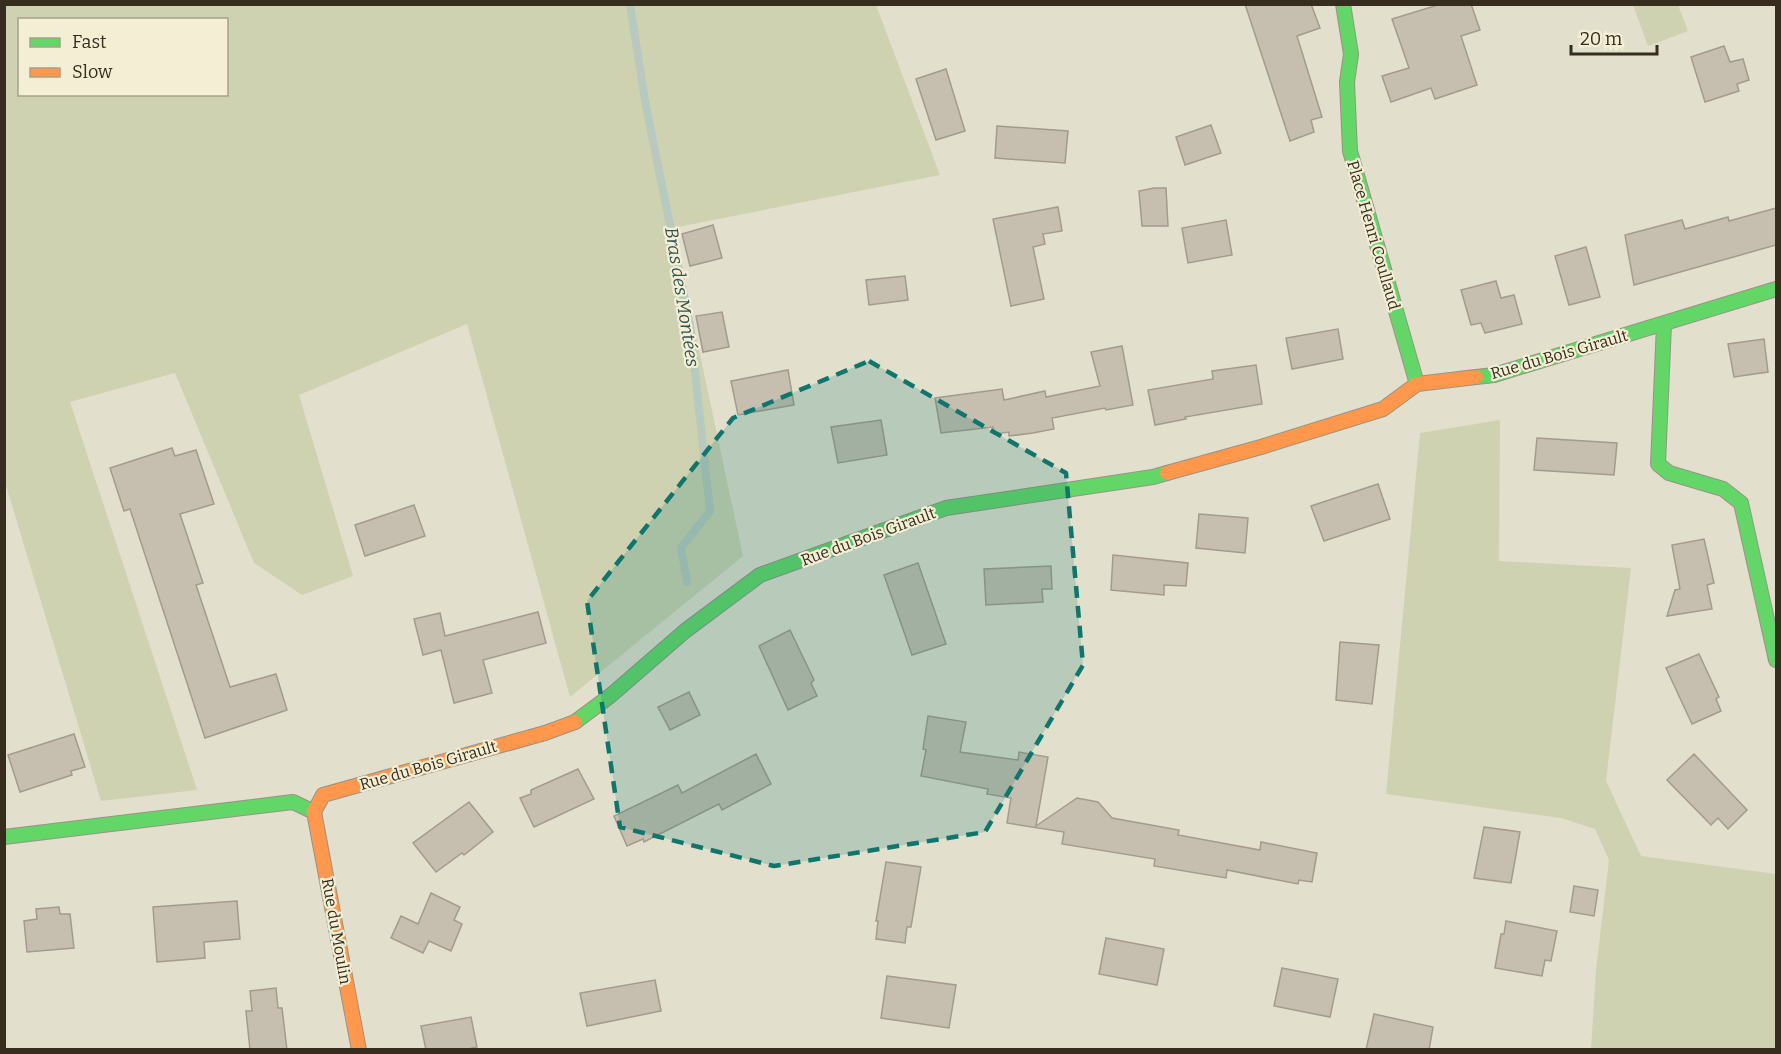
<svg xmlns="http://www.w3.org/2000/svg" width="1781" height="1054" viewBox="0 0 1781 1054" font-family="Bitter,serif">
	<rect width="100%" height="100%" fill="#e3dfcd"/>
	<g fill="#ced2b1" fill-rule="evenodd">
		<path d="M4,5H876L940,175L673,228L743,556L570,697L467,324L299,395L353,576L302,595L254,563L175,373L70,402L197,790L101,801L5,482ZM20,20H226V94H20Z"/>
		<polygon points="1633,5 1678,5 1688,31 1648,46"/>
		<polygon points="1500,420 1499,561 1631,568 1606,781 1641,856 1776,874 1776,1049 1591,1049 1596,970 1609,860 1595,829 1561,818 1386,794 1420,433"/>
	</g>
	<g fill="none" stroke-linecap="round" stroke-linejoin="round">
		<polyline stroke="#b8c9c0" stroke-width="8" points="630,4 645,101 690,325 710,511 681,548 687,582"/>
	</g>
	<g fill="#c6beae" stroke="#a39b8d" stroke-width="1.5">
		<polygon points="1245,4 1311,4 1320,28 1297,36 1322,117 1311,120 1314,132 1290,141"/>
		<polygon points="1441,4 1471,4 1480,30 1461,36 1477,85 1435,99 1431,88 1391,102 1382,76 1409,68 1392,19"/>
		<polygon points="1724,46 1730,62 1743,59 1749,80 1737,84 1739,91 1705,102 1691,57"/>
		<polygon points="946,69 965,131 936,140 916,79"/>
		<polygon points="1211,125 1221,153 1185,165 1176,137"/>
		<polygon points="997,126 1068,131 1065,163 995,158"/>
		<polygon points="1154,188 1166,188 1168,226 1142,226 1139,191"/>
		<polygon points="1058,207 1062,231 1043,234 1045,244 1033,247 1044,299 1011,306 993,219"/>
		<polygon points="1776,208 1776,245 1634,285 1625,235 1682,220 1685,229 1728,217 1729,221"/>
		<polygon points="1226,220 1232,255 1188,263 1182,228"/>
		<polygon points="713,225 722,258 690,266 682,234"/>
		<polygon points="1586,247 1600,297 1569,305 1555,256"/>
		<polygon points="905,276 908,300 869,305 866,280"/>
		<polygon points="1496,281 1501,298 1514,295 1522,324 1485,333 1481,323 1471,325 1461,290"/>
		<polygon points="722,312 729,347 703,352 696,316"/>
		<polygon points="1338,329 1343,359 1292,369 1286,338"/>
		<polygon points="1764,339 1768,372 1734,377 1728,344"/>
		<polygon points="1122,346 1133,405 1106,410 1105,408 1052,418 1054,429 1033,433 1009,436 1009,432 994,434 993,427 941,433 935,398 1002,389 1004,400 1045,391 1046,397 1100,386 1091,352"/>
		<polygon points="1256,365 1262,404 1185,417 1186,419 1155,425 1148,390 1213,379 1212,371"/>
		<polygon points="788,370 794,405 738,415 731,381"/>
		<polygon points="881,420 887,455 838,463 831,427"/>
		<polygon points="1537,438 1617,443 1614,475 1534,470"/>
		<polygon points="172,448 175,456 196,450 214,504 180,514 203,583 196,585 230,687 276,674 287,710 205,738 130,509 124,511 110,468"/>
		<polygon points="1378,484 1390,519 1324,541 1311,506"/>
		<polygon points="414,505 425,536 365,556 355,525"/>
		<polygon points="1199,514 1248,518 1245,553 1196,548"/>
		<polygon points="1704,539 1714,583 1707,585 1712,609 1667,616 1675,590 1680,589 1672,545"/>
		<polygon points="1113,555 1188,563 1186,586 1164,585 1164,595 1111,590"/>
		<polygon points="918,563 946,644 912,655 884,575"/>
		<polygon points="1051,566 1052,589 1042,589 1043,602 986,605 984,569"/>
		<polygon points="538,612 546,643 483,660 492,693 454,703 441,650 423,655 414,619 440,613 445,636"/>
		<polygon points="790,630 814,680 811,683 817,696 788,710 759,646"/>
		<polygon points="1340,642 1379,645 1372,704 1336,700"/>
		<polygon points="1699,654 1719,697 1716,699 1721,711 1692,724 1666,668"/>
		<polygon points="689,692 700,715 670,730 658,707"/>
		<polygon points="928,716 966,722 960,752 1018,760 1019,752 1048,757 1036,826 1077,798 1098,802 1112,818 1179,830 1178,835 1260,850 1261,842 1317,853 1312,882 1299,880 1298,884 1227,870 1226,878 1154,866 1155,859 1062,844 1064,832 1007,823 1011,798 987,794 988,789 921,776 926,750 923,749"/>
		<polygon points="74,734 85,767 71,771 72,775 20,792 8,755"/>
		<polygon points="756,754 771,784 722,810 719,804 644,842 643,839 627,846 614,816 678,785 682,793"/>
		<polygon points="1694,754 1747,810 1728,829 1718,818 1711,825 1667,780"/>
		<polygon points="578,769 594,799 534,827 520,798 531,794 531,790"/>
		<polygon points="469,802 493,832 464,855 462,853 436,872 413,843"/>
		<polygon points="1484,827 1520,832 1511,883 1474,878"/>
		<polygon points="886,862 921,867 911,927 907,927 905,943 876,939 878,921 876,921"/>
		<polygon points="1574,886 1598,890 1594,916 1570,912"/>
		<polygon points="431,893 460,907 454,920 462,924 451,951 429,941 423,953 391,938 401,916 418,924"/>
		<polygon points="237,901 240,939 204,942 205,958 157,962 153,907"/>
		<polygon points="59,907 60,914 70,914 74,948 27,952 24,921 37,919 36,909"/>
		<polygon points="1506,921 1557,931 1551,961 1545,960 1542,976 1495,968 1501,934 1504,934"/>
		<polygon points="1106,938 1164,949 1157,985 1099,974"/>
		<polygon points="1282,968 1338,979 1330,1017 1274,1006"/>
		<polygon points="887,976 956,985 949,1028 881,1018"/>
		<polygon points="655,980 661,1011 587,1026 580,993"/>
		<polygon points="276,988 278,1008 282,1008 287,1050 250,1050 246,1011 252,1011 250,991"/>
		<polygon points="1374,1014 1433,1027 1429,1050 1366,1050"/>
		<polygon points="471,1017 477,1047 463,1050 426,1050 421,1026"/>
	</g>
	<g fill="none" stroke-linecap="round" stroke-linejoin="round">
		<defs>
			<g id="fast">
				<polyline points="1343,4 1351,54 1347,82 1350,151 1417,384"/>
				<polyline points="1664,324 1658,464 1669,473 1723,489 1741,503 1776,660"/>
				<polyline points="1476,377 1494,375 1776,289"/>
				<polyline points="575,722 610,696 685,631 760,575 946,508 1153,477 1167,473"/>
				<polyline points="4,837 293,802 314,812"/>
			</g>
			<g id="slow">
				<polyline points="1167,473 1261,447 1383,409 1417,384 1476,377"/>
				<polyline points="314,812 323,795 545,733 575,722"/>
				<polyline points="314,812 359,1050"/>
			</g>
		</defs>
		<use href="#fast" stroke="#989386" stroke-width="16"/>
		<use href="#slow" stroke="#989386" stroke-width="16"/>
		<use href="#fast" stroke="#63d668" stroke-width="14"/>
		<use href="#slow" stroke="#ff974d" stroke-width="14"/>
	</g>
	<path fill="#0f766e" fill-opacity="0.2" stroke="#0f766e" stroke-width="4.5" stroke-dasharray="12 8" stroke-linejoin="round" d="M869,361L1066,473L1083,665L985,832L774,866L620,827L587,601L733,418Z"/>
	<g text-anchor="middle" stroke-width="4.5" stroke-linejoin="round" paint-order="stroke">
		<g font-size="16" fill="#362d1f" stroke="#f3eed4">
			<text transform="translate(1374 235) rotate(74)" y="6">Place Henri Coullaud</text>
			<text transform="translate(1559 354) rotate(-16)" y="6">Rue du Bois Girault</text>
			<text transform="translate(868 536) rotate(-20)" y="6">Rue du Bois Girault</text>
			<text transform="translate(428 765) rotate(-16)" y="6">Rue du Bois Girault</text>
			<text transform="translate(337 931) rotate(80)" y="6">Rue du Moulin</text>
		</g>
		<g font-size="18" font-style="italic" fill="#305254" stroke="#f3eed4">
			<text transform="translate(682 297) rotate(81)" y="6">Bras des Montées</text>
		</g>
	</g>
	<rect width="1781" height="1054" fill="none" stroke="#362d1f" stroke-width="12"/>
	<rect x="18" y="18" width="210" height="78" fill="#f3eed4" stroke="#a7a18c" stroke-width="1.5"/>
	<rect x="30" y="38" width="30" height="9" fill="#63d668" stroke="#a7a18c" stroke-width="1.5"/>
	<text x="72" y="48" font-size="18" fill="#362d1f">Fast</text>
	<rect x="30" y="68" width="30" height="9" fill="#ff974d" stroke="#a7a18c" stroke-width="1.5"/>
	<text x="72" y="78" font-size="18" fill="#362d1f">Slow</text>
	<path d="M1571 45v9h86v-9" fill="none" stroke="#362d1f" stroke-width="3"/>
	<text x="1580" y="45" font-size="18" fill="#362d1f" stroke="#f3eed4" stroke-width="4.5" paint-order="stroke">20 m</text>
</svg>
